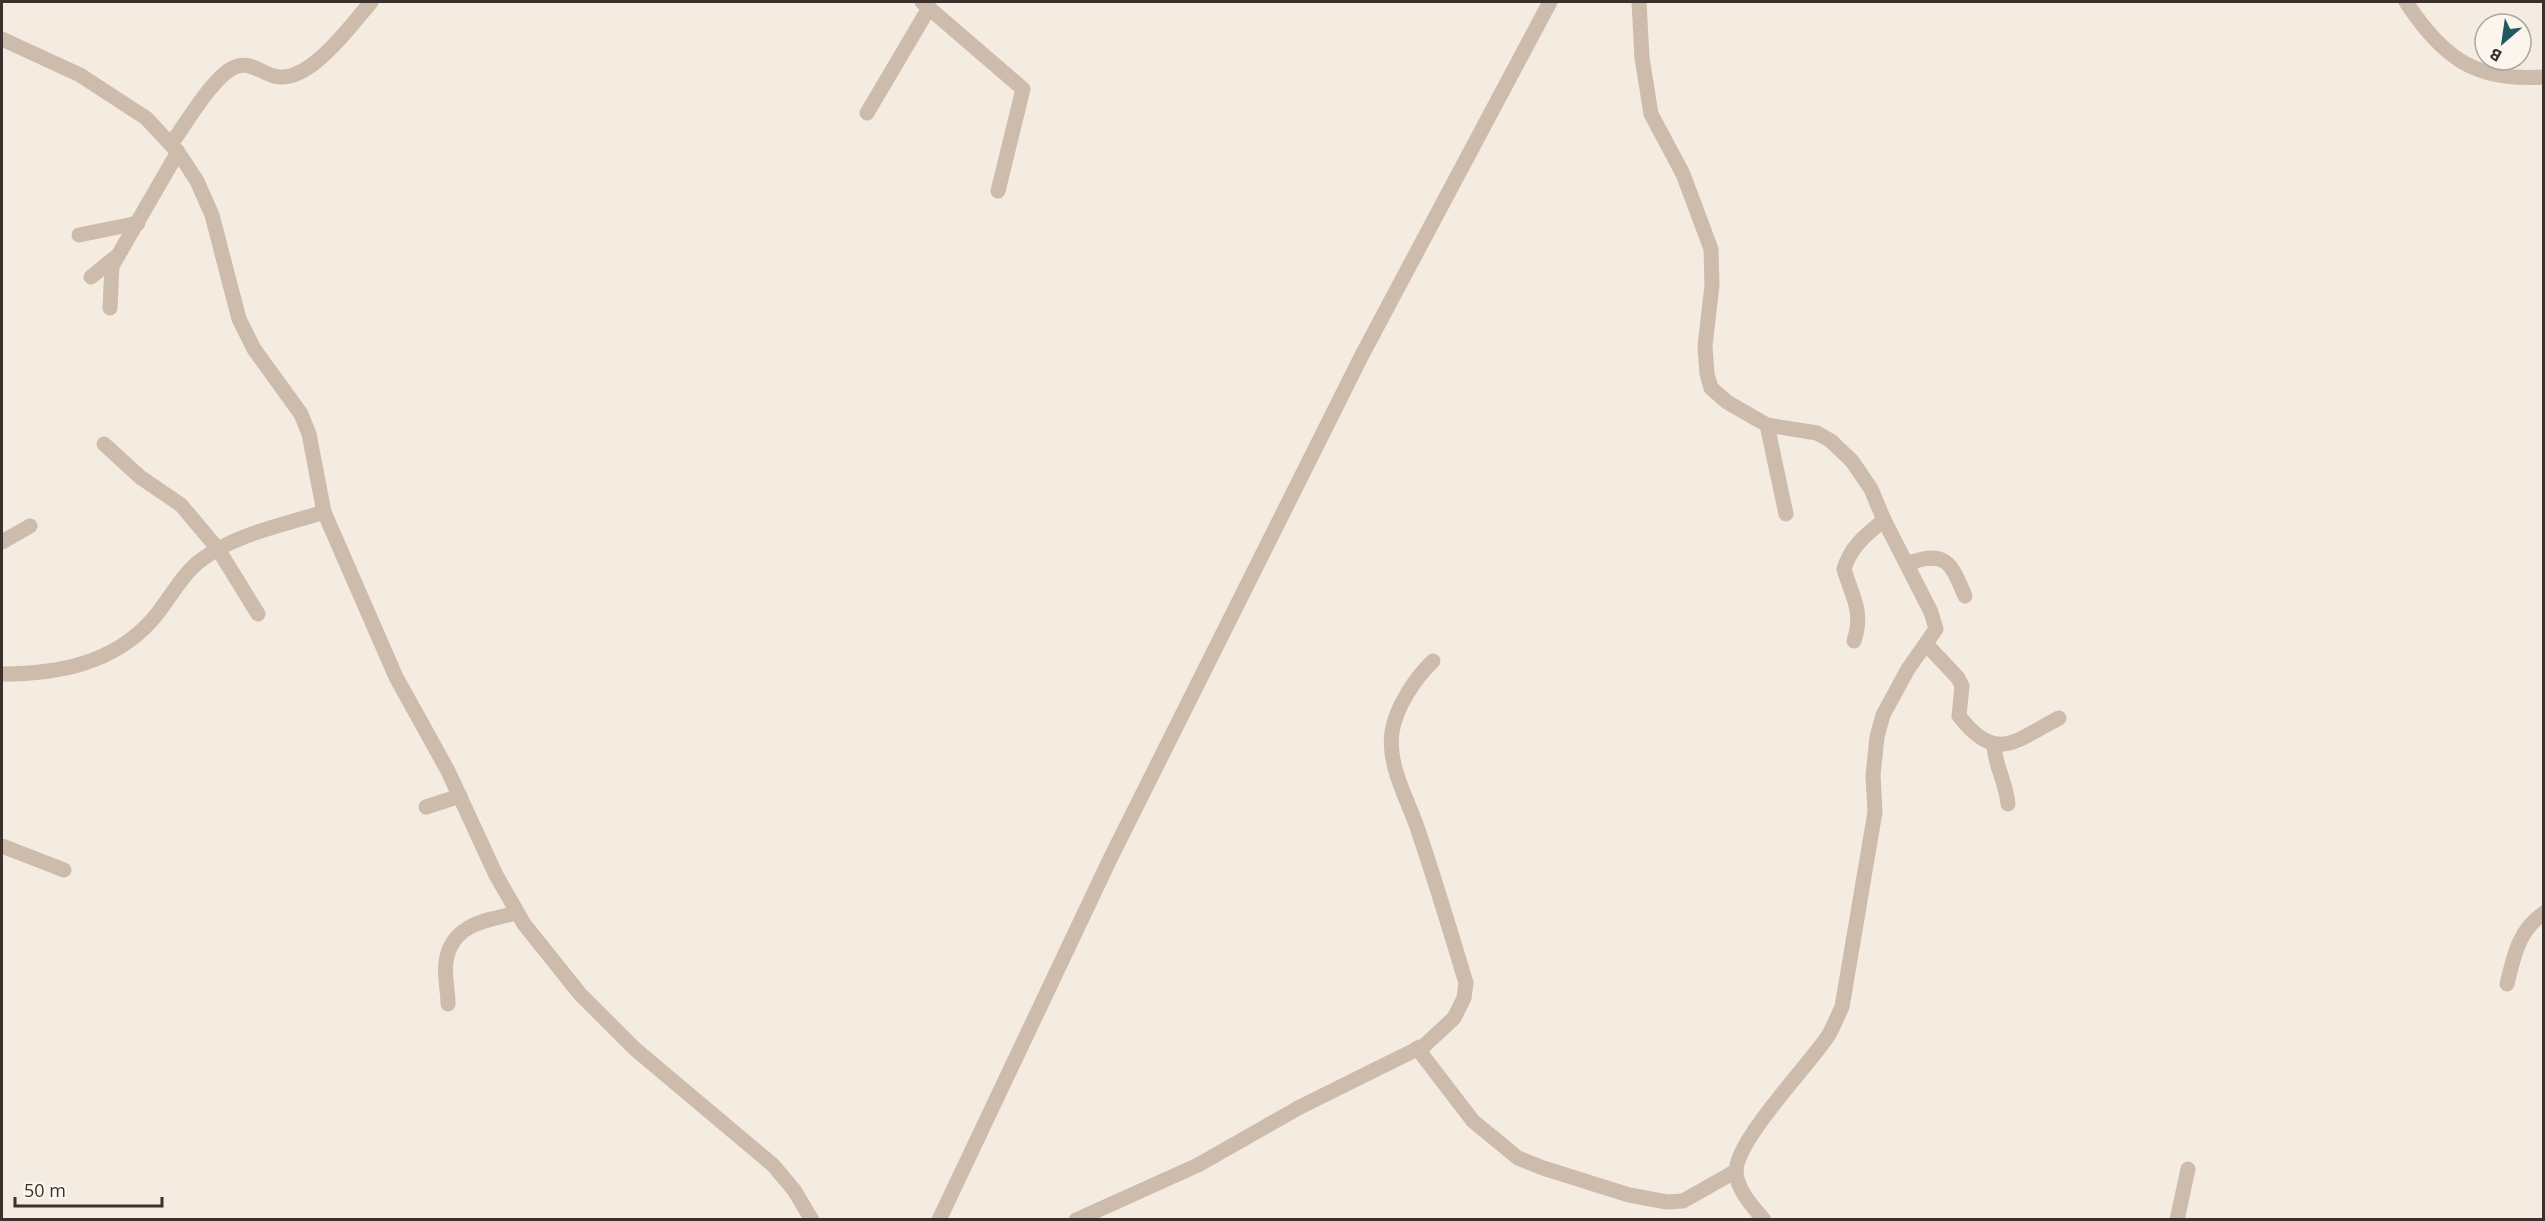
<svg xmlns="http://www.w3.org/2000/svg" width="2545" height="1221" viewBox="0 0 2545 1221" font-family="'Open Sans',sans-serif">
	<rect width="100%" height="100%" fill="#f4ebe1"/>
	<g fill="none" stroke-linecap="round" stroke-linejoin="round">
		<g stroke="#cdbbac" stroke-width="15">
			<polyline points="922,2 1023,89 998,191"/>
			<path d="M1639,2L1642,58L1651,114L1683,174L1711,249L1712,285L1705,346L1707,374L1711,388L1727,402L1767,425L1817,433L1831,441L1852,461L1871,489L1884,520L1931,612L1936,629L1908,669L1883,715L1877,737L1873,775L1875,812L1842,1007C1837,1017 1833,1028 1828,1036C1809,1065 1734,1142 1736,1173C1738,1191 1753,1207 1764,1220"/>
			<path d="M2406,2C2442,57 2475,82 2544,77"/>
			<polyline points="2,39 80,75 146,118 178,152 197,181 212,215 239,319 254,349 301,414 309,434 324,512 396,677 448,771 496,875 524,924 580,994 635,1049 773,1165 794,1190 812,1220"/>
			<polyline points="867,113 929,8"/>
			<path d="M171,144C186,124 213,76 235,67C250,61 260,72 274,76C308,86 351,25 371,2"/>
			<polyline points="79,235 138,223"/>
			<polyline points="91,277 117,256"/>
			<polyline points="110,308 112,266 178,152"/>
			<polyline points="1767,425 1786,514"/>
			<polyline points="104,444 140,477 181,505 218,549 258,614"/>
			<polyline points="2,542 30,526"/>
			<path d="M1907,564C1946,549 1951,563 1965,596"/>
			<path d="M1854,641C1864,611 1852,597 1844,569C1851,546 1866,535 1884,520"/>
			<path d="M1927,645L1958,678L1962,686L1959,716C1996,764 2015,741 2059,718"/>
			<path d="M2,674C57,674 113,664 152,620C168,602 181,575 201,560C235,534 284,525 324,512"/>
			<path d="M1994,745C1995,767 2006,781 2008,804"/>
			<polyline points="426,807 460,796"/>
			<polyline points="2,846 64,870"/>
			<path d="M2507,984C2514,956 2518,931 2544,913"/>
			<path d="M448,1004C448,991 444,975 446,962C451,924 487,920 517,913"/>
			<polyline points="1417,1048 1473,1121 1518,1158 1543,1168 1629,1195 1667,1202 1683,1201 1736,1171"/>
			<polyline points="939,1220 1111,857 1362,355 1550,2"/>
			<path d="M1076,1220L1198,1165L1300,1107L1425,1045L1454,1018L1464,998L1466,983C1451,933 1436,883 1419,833C1409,801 1387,767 1392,732C1396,707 1415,678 1433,661"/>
			<polyline points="2177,1220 2188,1169"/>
		</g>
	</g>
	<rect width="2545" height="1221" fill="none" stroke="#3b302b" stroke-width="6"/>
	<g transform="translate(2503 42) rotate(209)"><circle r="28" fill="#fbf5ee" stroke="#aea6a0" stroke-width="1.5"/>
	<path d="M0-4.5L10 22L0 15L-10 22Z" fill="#1f5a5e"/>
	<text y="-9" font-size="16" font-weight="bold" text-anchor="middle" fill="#3b302b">B</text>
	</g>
	<path d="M15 1197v9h147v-9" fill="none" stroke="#3b302b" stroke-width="3"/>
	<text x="24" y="1197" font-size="18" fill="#3b302b" stroke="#fbf5ee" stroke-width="4.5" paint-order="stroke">50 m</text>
</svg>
